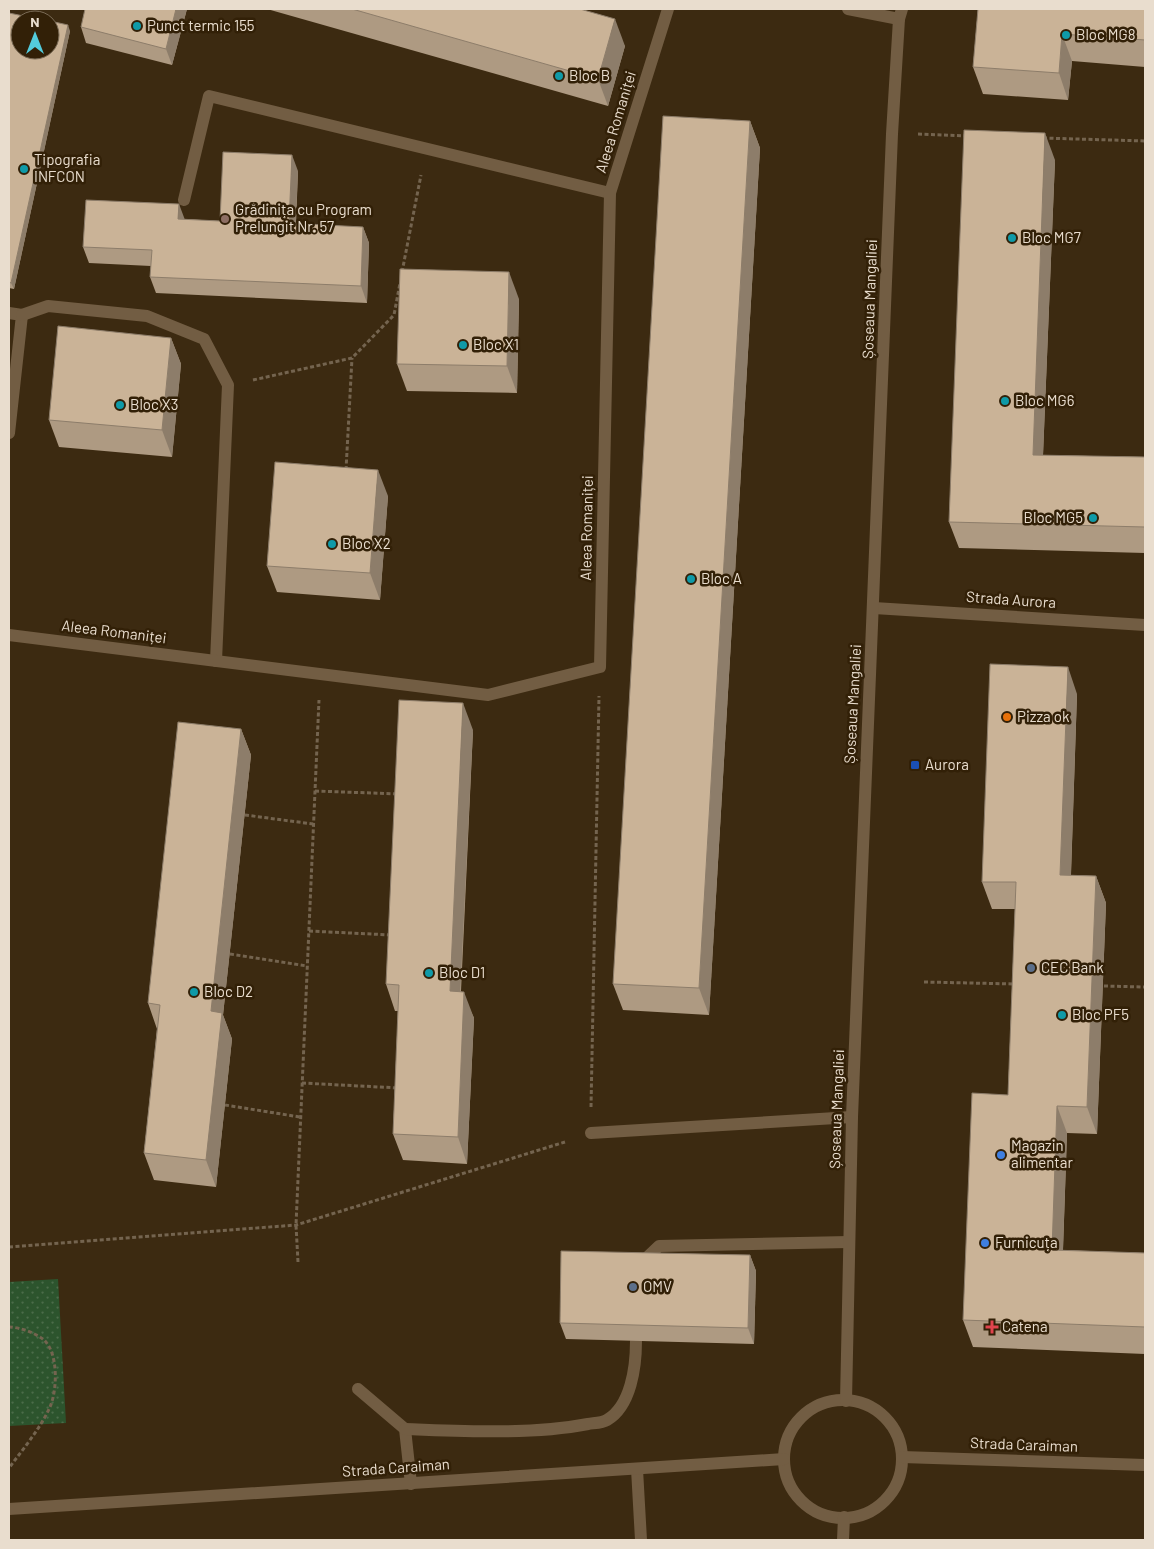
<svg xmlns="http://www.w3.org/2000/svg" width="1154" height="1549" viewBox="0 0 1154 1549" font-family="Barlow,sans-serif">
	<defs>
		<pattern id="grass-dots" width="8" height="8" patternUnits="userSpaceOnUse" patternTransform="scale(1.25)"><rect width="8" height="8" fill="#2c542d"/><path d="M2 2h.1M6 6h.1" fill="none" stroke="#4b6c4a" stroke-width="1.8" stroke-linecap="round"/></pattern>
	</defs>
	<rect width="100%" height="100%" fill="#3c2a11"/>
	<polygon fill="url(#grass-dots)" points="58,1279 66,1423 9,1426 9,1282"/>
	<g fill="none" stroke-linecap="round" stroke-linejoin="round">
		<g stroke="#74644f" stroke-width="3" stroke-dasharray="4 2.5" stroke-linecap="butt">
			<polyline points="918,134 967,136"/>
			<polyline points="1043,138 1145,141"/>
			<polyline points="402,272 421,175"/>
			<polyline points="253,380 352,358 394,315 400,283"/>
			<polyline points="346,470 352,358"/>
			<polyline points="315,791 399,794"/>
			<polyline points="245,815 313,824"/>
			<polyline points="309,931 391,935"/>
			<polyline points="230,954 307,966"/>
			<polyline points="924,982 1015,984"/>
			<polyline points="1104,986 1145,987"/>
			<polyline points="302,1083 399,1088"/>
			<polyline points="225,1105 300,1117"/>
			<polyline points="591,1107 599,696"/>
			<polyline points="9,1247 296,1225 565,1142"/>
			<polyline points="298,1262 296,1225 319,700"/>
			<path d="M9,1327C19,1327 36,1333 44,1340C59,1354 57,1391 50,1407C40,1429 23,1449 9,1468"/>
		</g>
		<g stroke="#725d43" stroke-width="12">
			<polyline points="848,9 899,19"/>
			<polyline points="184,200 209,96 610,193"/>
			<polyline points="9,313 22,315 9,433"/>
			<polyline points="22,315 48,306 147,316 204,339 228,385 216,661"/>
			<polyline points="874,608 1145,625"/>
			<polyline points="9,635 488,695 600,667 610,193 668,9"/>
			<polyline points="591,1133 852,1117"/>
			<polyline points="639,1265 659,1246 849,1242"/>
			<polyline points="358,1389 405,1429 411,1484"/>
			<circle cx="843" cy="1459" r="59"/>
			<polyline points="846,1401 852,1117 892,134 899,19 902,9"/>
			<path d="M405,1429C464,1431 531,1435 588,1424C594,1423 602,1423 607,1420C631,1406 636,1367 636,1341"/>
			<polyline points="902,1457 1145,1465"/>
			<polyline points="637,1469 641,1540"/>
			<polyline points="9,1509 784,1459"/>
			<polyline points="843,1540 844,1517"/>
		</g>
	</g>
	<g fill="#ae9a82">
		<polygon points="187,9 172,65 86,43 81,27"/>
		<polygon points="267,9 580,9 625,46 608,106"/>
		<polygon points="978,9 1145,9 1145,67 1072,61 1068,100 983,94 973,67"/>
		<polygon points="9,13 70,31 14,289 9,288"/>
		<polygon points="750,121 760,148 709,1015 623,1010 613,984"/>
		<polygon points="1055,160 1043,455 1145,457 1145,553 959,548 949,522"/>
		<polygon points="298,171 296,224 363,227 369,243 367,303 156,293 150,277 151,266 89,263 83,247 184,219 220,221"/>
		<polygon points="519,299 517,393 407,391 397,364"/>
		<polygon points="171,338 181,364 172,457 59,447 49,420"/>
		<polygon points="388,496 380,600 277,592 267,566"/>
		<polygon points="1077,694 1071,875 1096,876 1106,903 1097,1134 1067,1133 1063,1250 1145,1253 1145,1354 973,1347 963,1320 1008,1095 1015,909 992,909 982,882"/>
		<polygon points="241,729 251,755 223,1015 232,1039 216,1187 154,1180 144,1153 157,1029 148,1003"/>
		<polygon points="473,730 461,991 474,1018 467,1164 403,1160 393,1134 398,1011 395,1011 386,984"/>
		<polygon points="750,1255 756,1271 754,1344 566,1339 560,1323"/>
	</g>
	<g fill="#8d7d6a">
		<polygon points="176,9 187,9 172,65 166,49"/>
		<polygon points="615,19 625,46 608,106 598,79"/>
		<polygon points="68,25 70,31 14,289 11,283"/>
		<polygon points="1062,34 1072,61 1068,100 1059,73"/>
		<polygon points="750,121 760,148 709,1015 699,988"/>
		<polygon points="1045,133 1055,160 1042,481 1033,455"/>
		<polygon points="292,155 298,171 295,239 289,223"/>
		<polygon points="179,204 185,220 178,219"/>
		<polygon points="363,227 369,243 367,303 361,286"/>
		<polygon points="509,272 519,299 517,393 507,366"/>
		<polygon points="171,338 181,364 172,457 162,430"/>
		<polygon points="378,470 388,496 380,600 370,573"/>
		<polygon points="1068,667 1077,694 1070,901 1060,875"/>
		<polygon points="463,703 473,730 459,1018 450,991"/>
		<polygon points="241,729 251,755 223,1015 232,1039 216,1187 206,1160 211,1011"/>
		<polygon points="1096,876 1106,903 1097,1134 1087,1107"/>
		<polygon points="464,992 474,1018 467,1164 458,1137"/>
		<polygon points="1057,1106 1067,1133 1062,1277 1052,1250"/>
		<polygon points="750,1255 756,1271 754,1344 748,1328"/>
	</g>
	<g fill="#cab397" stroke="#8d7d6a">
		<polygon points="85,9 176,9 166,49 81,27"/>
		<polygon points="352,9 580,9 615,19 598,79"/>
		<polygon points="978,9 1145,9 1145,40 1062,34 1059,73 973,67"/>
		<polygon points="9,13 43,20 20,20 20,50 50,50 50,21 68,25 11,283 9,282"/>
		<polygon points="663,116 750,121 699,988 613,984"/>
		<polygon points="964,130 1045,133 1033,455 1145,457 1145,527 949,522"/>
		<polygon points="223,152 292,155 289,223 363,227 361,286 150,277 152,250 83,247 86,200 179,204 178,219 220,221"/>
		<polygon points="400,269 509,272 507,366 397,364"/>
		<polygon points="58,326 171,338 162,430 49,420"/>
		<polygon points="275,462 378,470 370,573 267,566"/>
		<polygon points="990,664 1068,667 1060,875 1096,876 1087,1107 1057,1106 1052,1250 1145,1253 1145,1327 963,1320 972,1093 1008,1095 1016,882 982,882"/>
		<polygon points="399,700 463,703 450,991 464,992 458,1137 393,1134 399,985 386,984"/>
		<polygon points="178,722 241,729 211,1011 222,1013 206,1160 144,1153 160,1005 148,1003"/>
		<polygon points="561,1251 750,1255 748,1328 560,1323"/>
	</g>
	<g fill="#0f9aa8" stroke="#322007" stroke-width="2">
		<circle cx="137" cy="26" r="5"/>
		<circle cx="1066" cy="35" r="5"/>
		<circle cx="559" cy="76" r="5"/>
		<circle cx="24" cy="169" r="5"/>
		<circle cx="1012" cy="238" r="5"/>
		<circle cx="463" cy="345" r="5"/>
		<circle cx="1005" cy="401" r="5"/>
		<circle cx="120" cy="405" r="5"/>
		<circle cx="1093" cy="518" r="5"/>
		<circle cx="332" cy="544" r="5"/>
		<circle cx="691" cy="579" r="5"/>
		<circle cx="429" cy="973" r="5"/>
		<circle cx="194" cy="992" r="5"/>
		<circle cx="1062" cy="1015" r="5"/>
	</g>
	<circle fill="#8d6e63" stroke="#322007" stroke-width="2" cx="225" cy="219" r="5"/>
	<circle fill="#e8710a" stroke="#322007" stroke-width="2" cx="1007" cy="717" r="5"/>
	<rect fill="#1a4fb4" stroke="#322007" stroke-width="2" x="910" y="760" width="10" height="10" rx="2.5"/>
	<g fill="#5c6f8a" stroke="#322007" stroke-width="2">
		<circle cx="1031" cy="968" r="5"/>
		<circle cx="633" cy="1287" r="5"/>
	</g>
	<g fill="#3f7fe0" stroke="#322007" stroke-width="2">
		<circle cx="1001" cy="1155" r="5"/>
		<circle cx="985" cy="1243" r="5"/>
	</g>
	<path fill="#e0444e" stroke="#322007" stroke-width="2" d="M989.5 1319.5h5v5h5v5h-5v5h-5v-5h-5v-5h5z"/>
	<g text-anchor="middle" stroke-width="5" stroke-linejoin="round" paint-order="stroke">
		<g font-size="15" fill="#e9ddce" stroke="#322007" text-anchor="start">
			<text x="147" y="31">Punct termic 155</text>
			<text x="1076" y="40">Bloc MG8</text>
			<text x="569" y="81">Bloc B</text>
			<text x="34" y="165">Tipografia<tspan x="34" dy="17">INFCON</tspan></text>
			<text x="235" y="215">Grădinița cu Program<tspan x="235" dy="17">Prelungit Nr. 57</tspan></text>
			<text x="1022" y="243">Bloc MG7</text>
			<text x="473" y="350">Bloc X1</text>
			<text x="1015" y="406">Bloc MG6</text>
			<text x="130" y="410">Bloc X3</text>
			<text x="1083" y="523" text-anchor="end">Bloc MG5</text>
			<text x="342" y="549">Bloc X2</text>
			<text x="701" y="584">Bloc A</text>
			<text x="1017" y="722">Pizza ok</text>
			<text x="925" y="770">Aurora</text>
			<text x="1041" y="973">CEC Bank</text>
			<text x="439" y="978">Bloc D1</text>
			<text x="204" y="997">Bloc D2</text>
			<text x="1072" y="1020">Bloc PF5</text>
			<text x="1011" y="1151">Magazin<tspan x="1011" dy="17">alimentar</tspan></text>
			<text x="995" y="1248">Furnicuța</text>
			<text x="643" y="1292">OMV</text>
			<text x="1002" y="1332">Catena</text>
		</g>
		<g font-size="15" fill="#e9ddce" stroke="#322007">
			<text transform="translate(616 122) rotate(-73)" y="5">Aleea Romaniței</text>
			<text transform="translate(870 299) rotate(-88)" y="5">Șoseaua Mangaliei</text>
			<text transform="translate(587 528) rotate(-89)" y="5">Aleea Romaniței</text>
			<text transform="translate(1011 600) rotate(4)" y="5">Strada Aurora</text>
			<text transform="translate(114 632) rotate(7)" y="5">Aleea Romaniței</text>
			<text transform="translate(853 704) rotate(-87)" y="5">Șoseaua Mangaliei</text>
			<text transform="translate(837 1109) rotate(-88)" y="5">Șoseaua Mangaliei</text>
			<text transform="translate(1024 1445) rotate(2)" y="5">Strada Caraiman</text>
			<text transform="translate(396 1468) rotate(-4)" y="5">Strada Caraiman</text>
		</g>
	</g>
	<rect width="1154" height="1549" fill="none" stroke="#e9ddce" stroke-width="20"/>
	<g transform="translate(35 35)"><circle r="24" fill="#322007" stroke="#7b6c57"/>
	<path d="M0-4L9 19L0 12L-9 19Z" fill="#53cbdb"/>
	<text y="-8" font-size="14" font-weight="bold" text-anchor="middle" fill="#e9ddce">N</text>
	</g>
</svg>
